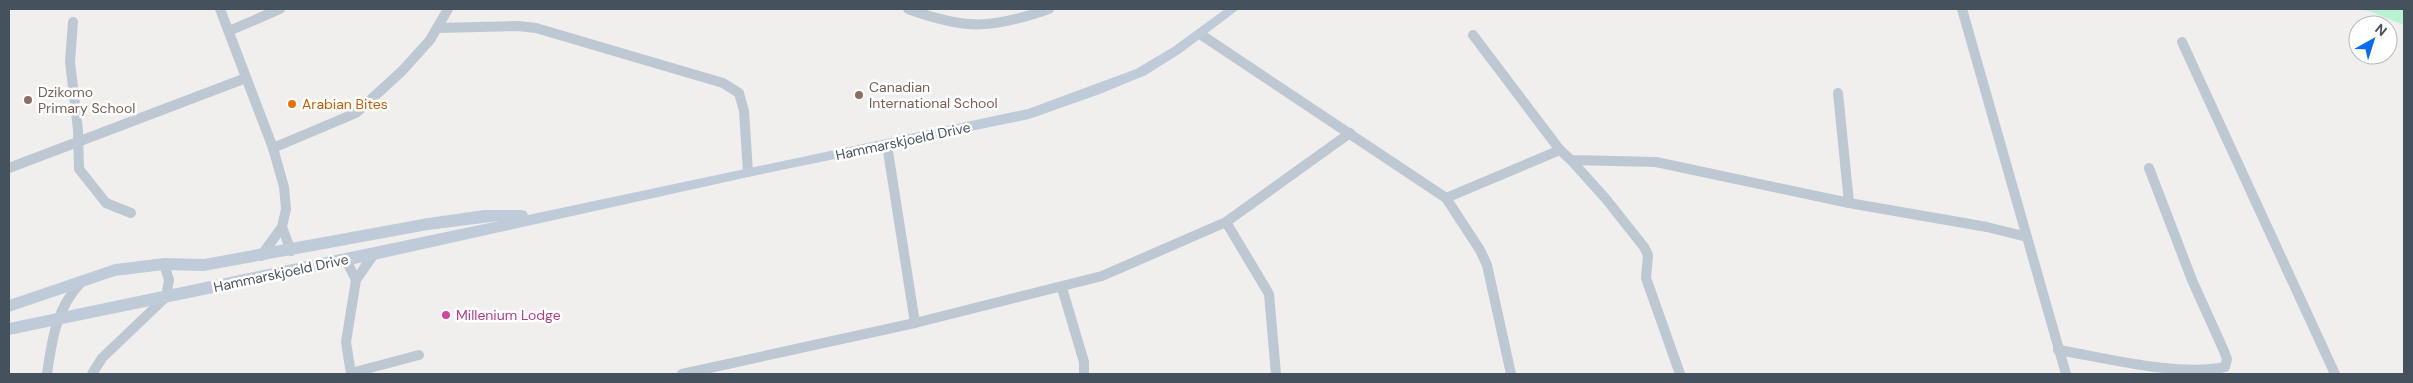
<svg xmlns="http://www.w3.org/2000/svg" width="2413" height="383" viewBox="0 0 2413 383" font-family="'DM Sans',sans-serif">
	<rect width="100%" height="100%" fill="#f1eeee"/>
	<polygon fill="#b8f2d0" points="2354,9 2404,9 2404,25 2369,11"/>
	<g fill="none" stroke-linecap="round" stroke-linejoin="round">
		<g stroke="#bdc8d2" stroke-width="10">
			<polyline points="220,9 273,148 284,187 286,209 282,227 261,256"/>
			<path d="M908,9C966,30 991,29 1049,9"/>
			<polyline points="1962,9 2066,374"/>
			<polyline points="73,22 70,62 78,130 79,169 106,203 131,213"/>
			<polyline points="438,28 518,26 536,28 723,83 739,93 744,111 748,172"/>
			<polyline points="229,31 280,9"/>
			<polyline points="1200,34 1446,198 1480,250 1487,265 1511,374"/>
			<polyline points="2182,42 2335,374"/>
			<polyline points="1838,93 1849,203"/>
			<polyline points="887,145 915,323"/>
			<polyline points="273,148 356,113 402,71 430,40 448,9"/>
			<polyline points="1560,150 1571,160 1656,162 1849,203 1987,227 2027,237"/>
			<polyline points="1571,160 1606,199 1644,247 1648,255 1646,278 1680,374"/>
			<polyline points="9,168 246,78"/>
			<polyline points="1446,198 1560,150 1473,35"/>
			<polyline points="1226,222 1269,294 1276,374"/>
			<polyline points="282,227 291,251"/>
			<polyline points="346,260 356,280"/>
			<polyline points="1062,288 1084,362 1084,374"/>
			<path d="M2058,350C2107,358 2177,377 2225,367L2227,359L2224,351L2192,280L2149,168"/>
			<polyline points="351,373 419,355"/>
			<path d="M47,374C52,339 56,309 81,282"/>
			<polyline points="92,374 102,358 166,297 169,280 164,264"/>
			<polyline points="351,374 346,342 356,280 374,254"/>
			<polyline points="682,374 915,323 1102,276 1226,222 1350,133"/>
		</g>
		<polygon fill="#bfcbd9" fill-rule="evenodd" points="1225,9 1239,9 1181,53 1146,75 1100,94 1029,119 748,177 374,260 9,335 9,323 499,221 428,230 204,271 164,270 115,276 9,312 9,300 115,264 164,258 204,259 428,218 484,210 521,210 526,211 528,215 1028,109 1136,69 1173,47"/>
	</g>
	<g fill="#8d6e63" stroke="#fff" stroke-width="2">
		<circle cx="859" cy="95" r="5"/>
		<circle cx="28" cy="100" r="5"/>
	</g>
	<circle fill="#e8710a" stroke="#fff" stroke-width="2" cx="292" cy="104" r="5"/>
	<circle fill="#d1479c" stroke="#fff" stroke-width="2" cx="446" cy="315" r="5"/>
	<g text-anchor="middle" stroke-width="5" stroke-linejoin="round" paint-order="stroke">
		<g font-size="14" fill="#785e54" stroke="#fff" text-anchor="start">
			<text x="869" y="92">Canadian<tspan x="869" dy="16">International School</tspan></text>
			<text x="38" y="97">Dzikomo<tspan x="38" dy="16">Primary School</tspan></text>
		</g>
		<g font-size="14" fill="#c56008" stroke="#fff" text-anchor="start">
			<text x="302" y="109">Arabian Bites</text>
		</g>
		<g font-size="14" fill="#45515d" stroke="#fff">
			<text transform="translate(903 141) rotate(-12)" y="5">Hammarskjoeld Drive</text>
			<text transform="translate(281 273) rotate(-12)" y="5">Hammarskjoeld Drive</text>
		</g>
		<g font-size="14" fill="#b23c85" stroke="#fff" text-anchor="start">
			<text x="456" y="320">Millenium Lodge</text>
		</g>
	</g>
	<rect width="2413" height="383" fill="none" stroke="#45515d" stroke-width="20"/>
	<g transform="translate(2373 40) rotate(39)"><circle r="24" fill="#ffffff" stroke="#b5b9be"/>
	<path d="M0-4L9 19L0 12L-9 19Z" fill="#0b6aee"/>
	<text y="-8" font-size="14" font-weight="bold" text-anchor="middle" fill="#45515d">N</text>
	</g>
</svg>
